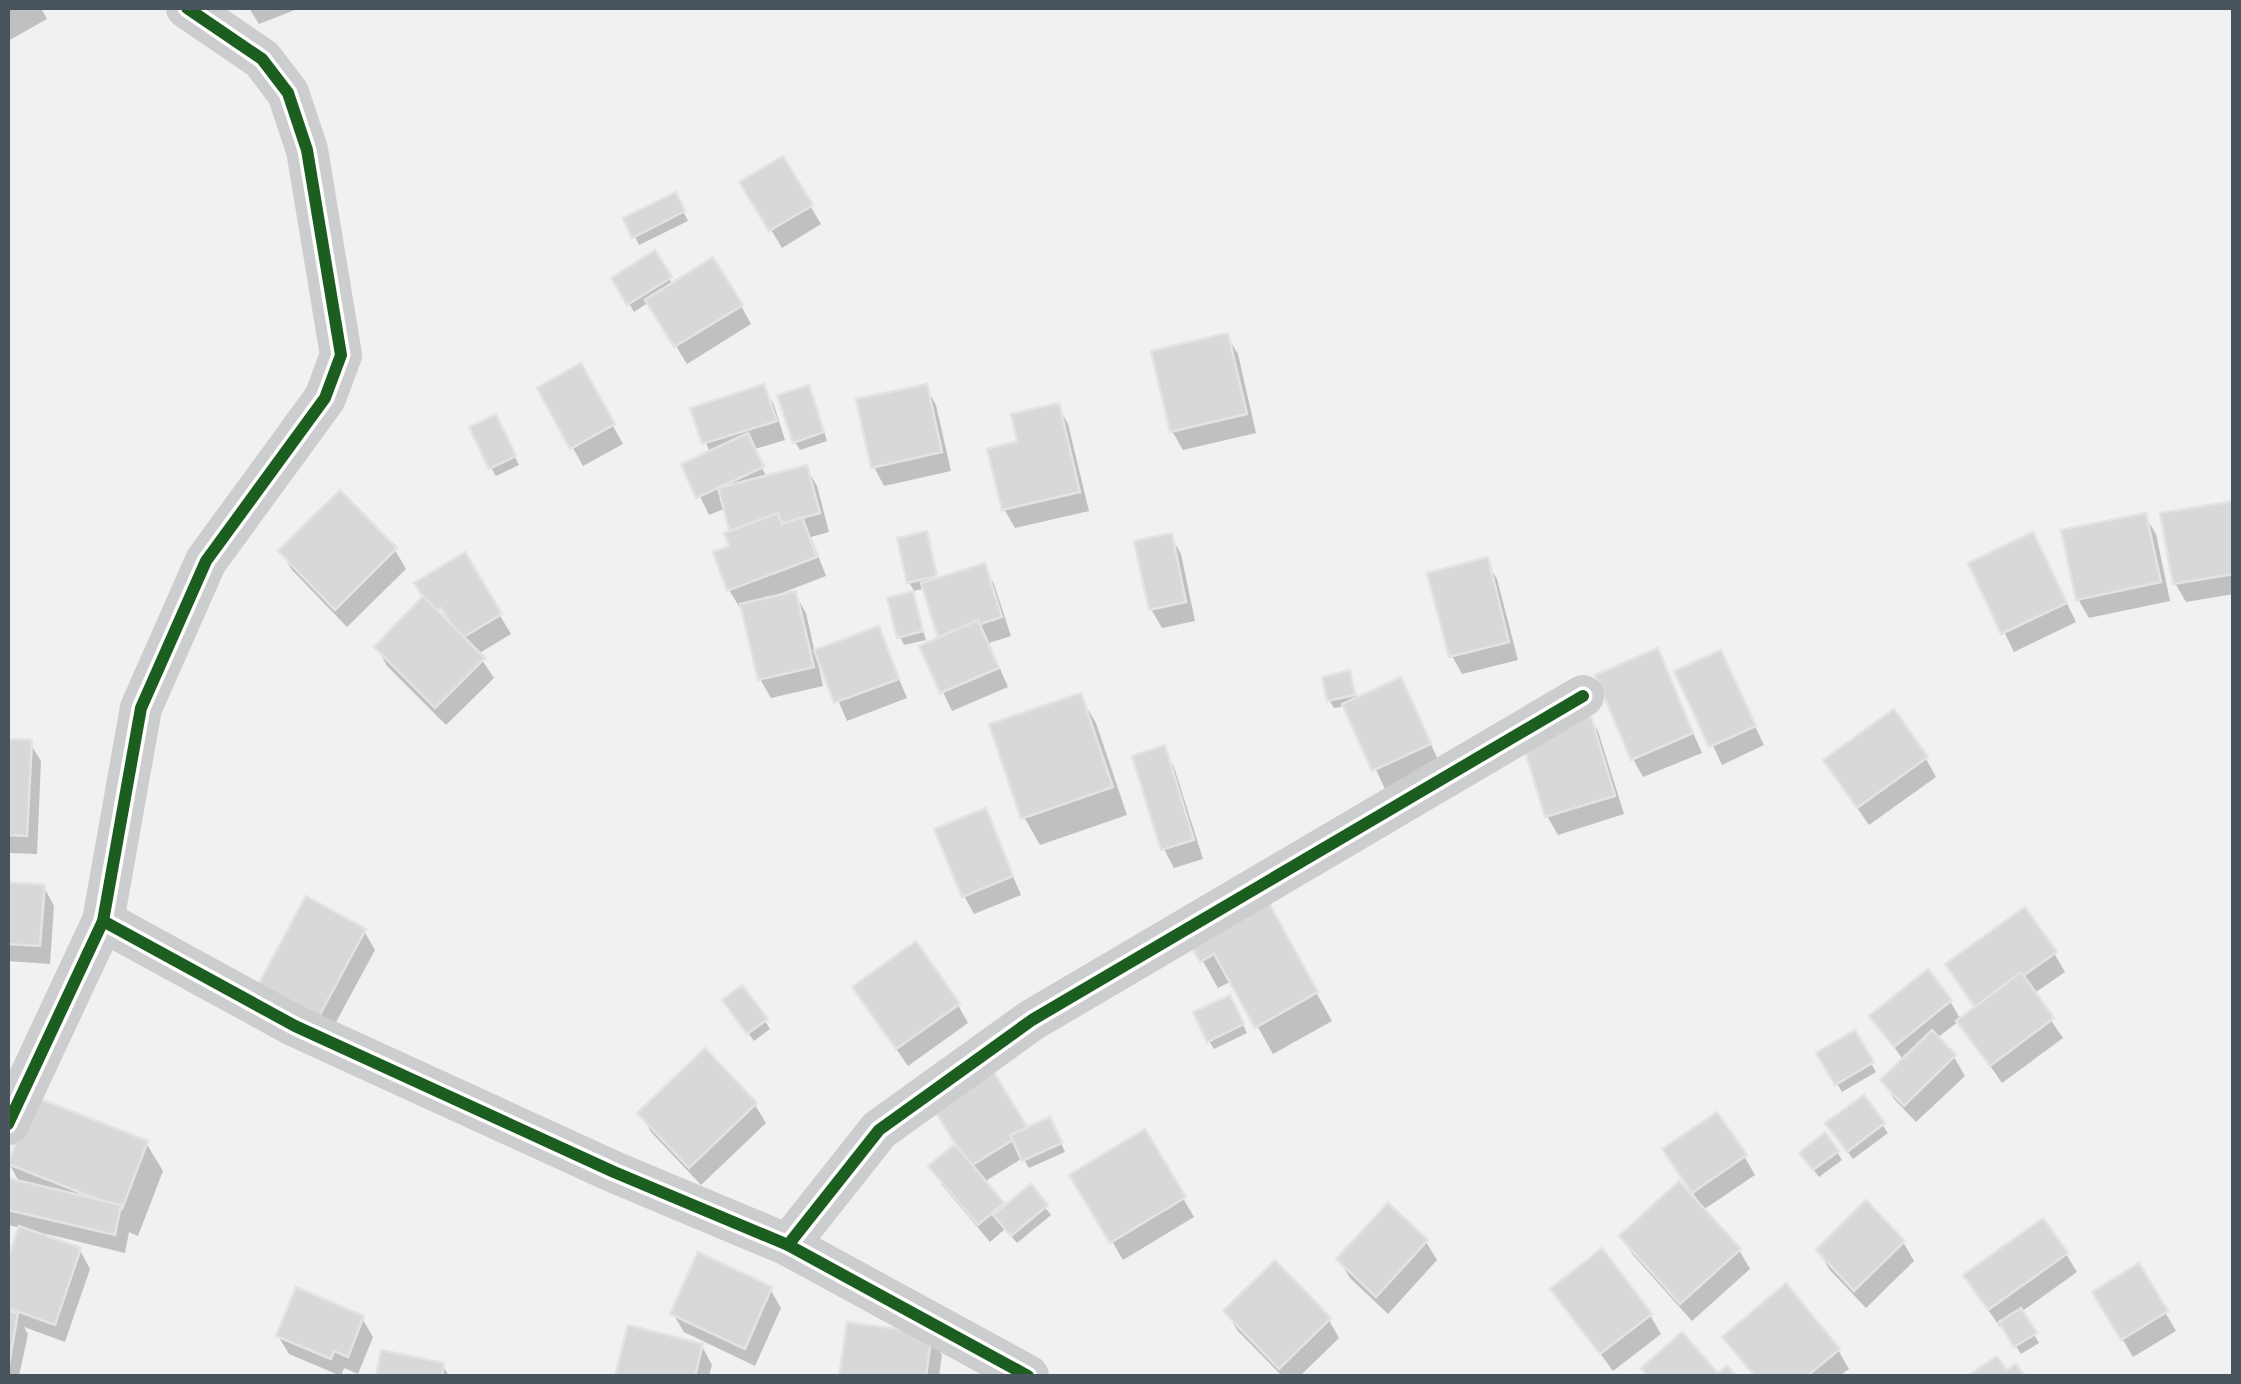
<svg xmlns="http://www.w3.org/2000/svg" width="2241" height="1384" viewBox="0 0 2241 1384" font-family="Raleway,sans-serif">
	<rect width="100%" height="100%" fill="#f2f1f1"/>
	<g fill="#0003" fill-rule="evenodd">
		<polygon points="8,8 41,8 47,19 8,41"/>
		<polygon points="249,8 294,8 295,10 259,24"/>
		<polygon points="782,159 821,224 782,248 743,183"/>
		<polygon points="675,195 688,221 639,245 626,219"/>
		<polygon points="654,254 673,285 741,306 751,324 687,364 649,302 634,312 614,278"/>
		<polygon points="1227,336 1238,354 1256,433 1183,450 1172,431"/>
		<polygon points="580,367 623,444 583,466 540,389"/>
		<polygon points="763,387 774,405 785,440 755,449 756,458 767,477 806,467 817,486 829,532 811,537 826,576 774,596 775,599 795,594 806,613 815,653 878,629 907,698 847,721 820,658 817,659 823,686 771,698 760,679 743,607 740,608 729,590 733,533 726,508 709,515 685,465 710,453 693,410"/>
		<polygon points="926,387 936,405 951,471 884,486 874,467"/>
		<polygon points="813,396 827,441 800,450 795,442"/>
		<polygon points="1058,406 1068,424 1089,511 1015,528 1004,509 1020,443"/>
		<polygon points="499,425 519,465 496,476 491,468"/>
		<polygon points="340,494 395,550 406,569 347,627 292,570 281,552"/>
		<polygon points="2234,503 2234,594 2186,602 2175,583"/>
		<polygon points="2145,516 2156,534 2170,601 2089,618 2078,599"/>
		<polygon points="926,534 939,580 984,566 994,584 1011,636 989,643 1008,687 952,711 922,647 941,639 925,588 914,591 909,582"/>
		<polygon points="1170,535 1181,554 1195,621 1162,628 1151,609"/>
		<polygon points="2043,554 2076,622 2014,652 1971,564"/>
		<path d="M464,556L511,634L478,654L494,678L446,725L387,666L377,647ZM442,604L452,620L448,624L434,610Z"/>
		<polygon points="1486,560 1497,579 1518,660 1462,674 1452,656"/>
		<polygon points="911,594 926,640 904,645 900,637"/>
		<polygon points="1657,652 1702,753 1643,777 1633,759"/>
		<polygon points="1720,653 1764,745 1722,765 1678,672"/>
		<polygon points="1349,673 1358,700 1410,699 1440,764 1385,789 1346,706 1334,708 1329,700"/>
		<polygon points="1080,696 1096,723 1127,815 1040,845 1024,817"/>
		<polygon points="1587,713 1598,731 1624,814 1558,835 1547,816"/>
		<polygon points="8,741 30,743 41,761 37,854 8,853"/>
		<polygon points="1164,748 1174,767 1203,859 1174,868 1164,849"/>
		<polygon points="1926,759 1936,777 1869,825 1837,779"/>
		<polygon points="985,811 1021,895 974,914 964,896"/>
		<polygon points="8,885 44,887 54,906 50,964 8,961"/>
		<polygon points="1258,888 1332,1021 1273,1054 1232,981 1218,988 1185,929"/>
		<polygon points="364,931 375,950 328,1037 271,1006"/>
		<polygon points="2054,953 2065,972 2033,994 2063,1038 2002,1083 1959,1021 1937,1038 1954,1057 1965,1076 1916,1122 1894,1099 1884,1080 1904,1061 1873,1017 1950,1001 1961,1020"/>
		<polygon points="958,1005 968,1023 908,1066 866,1006"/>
		<polygon points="1234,1006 1247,1033 1214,1049 1209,1041"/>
		<polygon points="730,1009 765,1021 770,1029 754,1041"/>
		<polygon points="1854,1034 1876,1072 1842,1092 1819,1054"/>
		<polygon points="705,1052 755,1105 766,1123 701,1185 651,1132 640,1114"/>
		<polygon points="1863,1098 1888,1133 1853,1159 1833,1132"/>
		<polygon points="1054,1128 1065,1152 1029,1168 1023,1158 984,1182 1004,1209 1030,1188 1051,1215 1017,1243 1005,1229 990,1242 942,1185 932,1166 1026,1130"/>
		<polygon points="1144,1132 1194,1217 1123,1260 1073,1175"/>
		<polygon points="146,1143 163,1171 138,1236 129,1232 125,1253 47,1234 46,1238 80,1250 90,1269 65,1342 24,1327 28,1334 19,1376 8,1376 8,1265 21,1228 8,1225 8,1180 20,1183 9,1164"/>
		<polygon points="1837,1152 1842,1160 1819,1177 1807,1162"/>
		<polygon points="1744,1156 1755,1175 1703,1210 1739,1250 1750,1269 1692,1321 1633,1255 1622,1237 1697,1199 1676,1168"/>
		<polygon points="1426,1242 1437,1260 1388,1314 1350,1278 1339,1260"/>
		<polygon points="1903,1242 1914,1261 1866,1308 1829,1269 1819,1251"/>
		<polygon points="2066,1254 2077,1272 2021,1312 2039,1343 2021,1354 2003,1325 2000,1327 1977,1294"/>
		<polygon points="2138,1266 2176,1331 2133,1357 2095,1293"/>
		<polygon points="770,1289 781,1308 755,1366 684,1332 673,1314"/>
		<polygon points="1553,1289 1650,1315 1661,1334 1613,1371"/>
		<polygon points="1226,1311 1329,1320 1339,1338 1300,1376 1282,1376 1237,1330"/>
		<polygon points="362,1318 373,1337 358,1374 344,1368 341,1376 289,1354 278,1336"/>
		<polygon points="849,1324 931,1337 942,1355 939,1376 841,1376"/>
		<polygon points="630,1328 702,1346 712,1365 709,1376 618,1376"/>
		<polygon points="1725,1337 1838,1350 1849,1369 1839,1376 1753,1376"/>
		<polygon points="383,1353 443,1366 449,1376 378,1376"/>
	</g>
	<g fill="#d8d8da" stroke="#e3e3e4" stroke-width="2.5">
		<polygon points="783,156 813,205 769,231 739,182"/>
		<polygon points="676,192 685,211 632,238 623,218"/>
		<polygon points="655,250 672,277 627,305 611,278"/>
		<polygon points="713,257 743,305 674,347 645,300"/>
		<polygon points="1228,333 1247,414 1170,432 1151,351"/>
		<polygon points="581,363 615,424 570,449 537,388"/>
		<polygon points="764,384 777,421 702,444 690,408"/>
		<polygon points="927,384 942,452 871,468 856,399"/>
		<polygon points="809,385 824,432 793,443 777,395"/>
		<polygon points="1059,403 1080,492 1002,510 987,449 1017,441 1011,414"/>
		<polygon points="496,414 516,456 489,469 469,427"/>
		<polygon points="748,433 764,467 696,498 681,464"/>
		<polygon points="807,465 820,513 731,537 718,488"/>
		<polygon points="340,490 397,548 335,610 278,551"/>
		<polygon points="2234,501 2234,574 2173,584 2160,513"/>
		<polygon points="778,513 782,524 802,517 817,557 727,591 713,552 729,546 724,533"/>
		<polygon points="2146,513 2161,582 2076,600 2061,530"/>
		<polygon points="927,531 937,576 907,583 897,538"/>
		<polygon points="2033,532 2067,603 2001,634 1968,563"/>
		<polygon points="1172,533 1186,602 1149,610 1134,541"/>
		<polygon points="465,552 502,614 460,639 441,608 433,613 414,583"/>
		<polygon points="1488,557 1509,642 1449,657 1427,573"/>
		<polygon points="985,563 1002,617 938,638 921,583"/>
		<polygon points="796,591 814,667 758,680 740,604"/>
		<polygon points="913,591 923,631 897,638 887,598"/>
		<polygon points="423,596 485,658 435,708 374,647"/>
		<polygon points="978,620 999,668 940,693 919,646"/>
		<polygon points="879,626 899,679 834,703 814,650"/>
		<polygon points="1658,648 1693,733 1631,760 1595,675"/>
		<polygon points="1721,650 1756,726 1709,747 1674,671"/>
		<polygon points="1350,670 1355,695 1327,701 1322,677"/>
		<polygon points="1401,677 1431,744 1372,771 1342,704"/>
		<polygon points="1081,693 1113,787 1021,819 989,724"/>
		<polygon points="1894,709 1928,757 1857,808 1823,760"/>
		<polygon points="1589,710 1615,796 1545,817 1519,731"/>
		<polygon points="8,739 32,740 27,836 8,835"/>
		<polygon points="1165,745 1194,840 1161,850 1132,756"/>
		<polygon points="986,808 1013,876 962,897 934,829"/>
		<polygon points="8,882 45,885 40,946 8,944"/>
		<polygon points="1259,885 1318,992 1255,1028 1214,954 1200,962 1181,928"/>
		<polygon points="306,896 366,929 317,1020 257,987"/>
		<polygon points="2025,907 2057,952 1976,1009 1945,964"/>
		<polygon points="916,941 960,1004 896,1049 852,987"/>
		<polygon points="1928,969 1952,1000 1894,1047 1869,1016"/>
		<polygon points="2021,972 2054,1018 1990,1066 1956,1021"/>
		<polygon points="742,985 768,1019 747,1034 722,1000"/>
		<polygon points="1230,995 1244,1024 1207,1042 1193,1012"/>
		<polygon points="1855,1030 1874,1062 1835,1085 1816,1053"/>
		<polygon points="1932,1030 1956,1055 1904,1106 1880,1080"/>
		<polygon points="705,1048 757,1103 689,1168 637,1113"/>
		<polygon points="993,1071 1029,1130 969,1167 933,1108"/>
		<polygon points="1864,1095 1885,1123 1847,1152 1825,1123"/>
		<polygon points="33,1096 148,1141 122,1209 8,1164"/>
		<polygon points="1717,1112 1747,1155 1692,1193 1662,1149"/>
		<polygon points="1050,1117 1062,1143 1022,1161 1010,1135"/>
		<polygon points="1145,1129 1186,1197 1110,1243 1069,1175"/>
		<polygon points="1825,1132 1839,1151 1813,1170 1799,1153"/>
		<polygon points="955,1144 1004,1203 978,1225 928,1166"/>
		<polygon points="8,1178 121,1205 115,1235 8,1210"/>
		<polygon points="1679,1181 1741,1249 1680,1304 1619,1236"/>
		<polygon points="1031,1184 1048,1205 1011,1236 993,1215"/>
		<polygon points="1866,1200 1905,1241 1854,1291 1816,1250"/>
		<polygon points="1388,1203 1428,1240 1376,1297 1336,1259"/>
		<polygon points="2043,1218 2068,1253 1988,1310 1963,1275"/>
		<polygon points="19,1226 81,1248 55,1325 8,1308 8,1258"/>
		<polygon points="1602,1248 1652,1314 1600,1354 1550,1289"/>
		<polygon points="698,1252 772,1287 745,1349 670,1314"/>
		<polygon points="1275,1260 1331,1318 1279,1369 1223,1311"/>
		<polygon points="2139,1263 2168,1311 2121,1340 2092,1292"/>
		<polygon points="1786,1283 1840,1349 1807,1376 1755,1376 1722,1337"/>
		<polygon points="296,1287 364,1316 348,1357 334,1351 331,1359 276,1336"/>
		<polygon points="2021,1308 2037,1333 2014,1347 1999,1322"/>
		<polygon points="8,1311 18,1313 8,1370"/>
		<polygon points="847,1322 932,1334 926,1376 839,1376"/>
		<polygon points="628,1325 703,1344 695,1376 615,1376"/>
		<polygon points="1682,1332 1718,1373 1727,1366 1736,1376 1648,1376 1641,1368"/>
		<polygon points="381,1350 444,1363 442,1376 376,1376"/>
		<polygon points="1997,1356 2006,1370 2016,1364 2025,1376 1968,1376"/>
	</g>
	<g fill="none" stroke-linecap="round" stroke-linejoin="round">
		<g stroke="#cccdcf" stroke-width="42">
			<polyline points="103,921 295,1026 614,1172 788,1245 1028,1376"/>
			<polyline points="8,1124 103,921 141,708 206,561 325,398 341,355 307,150 288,93 262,59 187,8"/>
			<polyline points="788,1245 879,1130 1032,1020 1583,696"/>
		</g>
		<defs>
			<g id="cycleway">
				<polyline points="103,921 295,1026 614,1172 788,1245 1028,1376"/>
				<polyline points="8,1124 103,921 141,708 206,561 325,398 341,355 307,150 288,93 262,59 187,8"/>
				<polyline points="788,1245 879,1130 1032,1020 1583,696"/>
			</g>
		</defs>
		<use href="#cycleway" stroke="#fff" stroke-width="19"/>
		<use href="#cycleway" stroke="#1b5e20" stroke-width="12"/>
	</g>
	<rect width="2241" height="1384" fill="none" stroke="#4a545c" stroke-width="20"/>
</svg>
